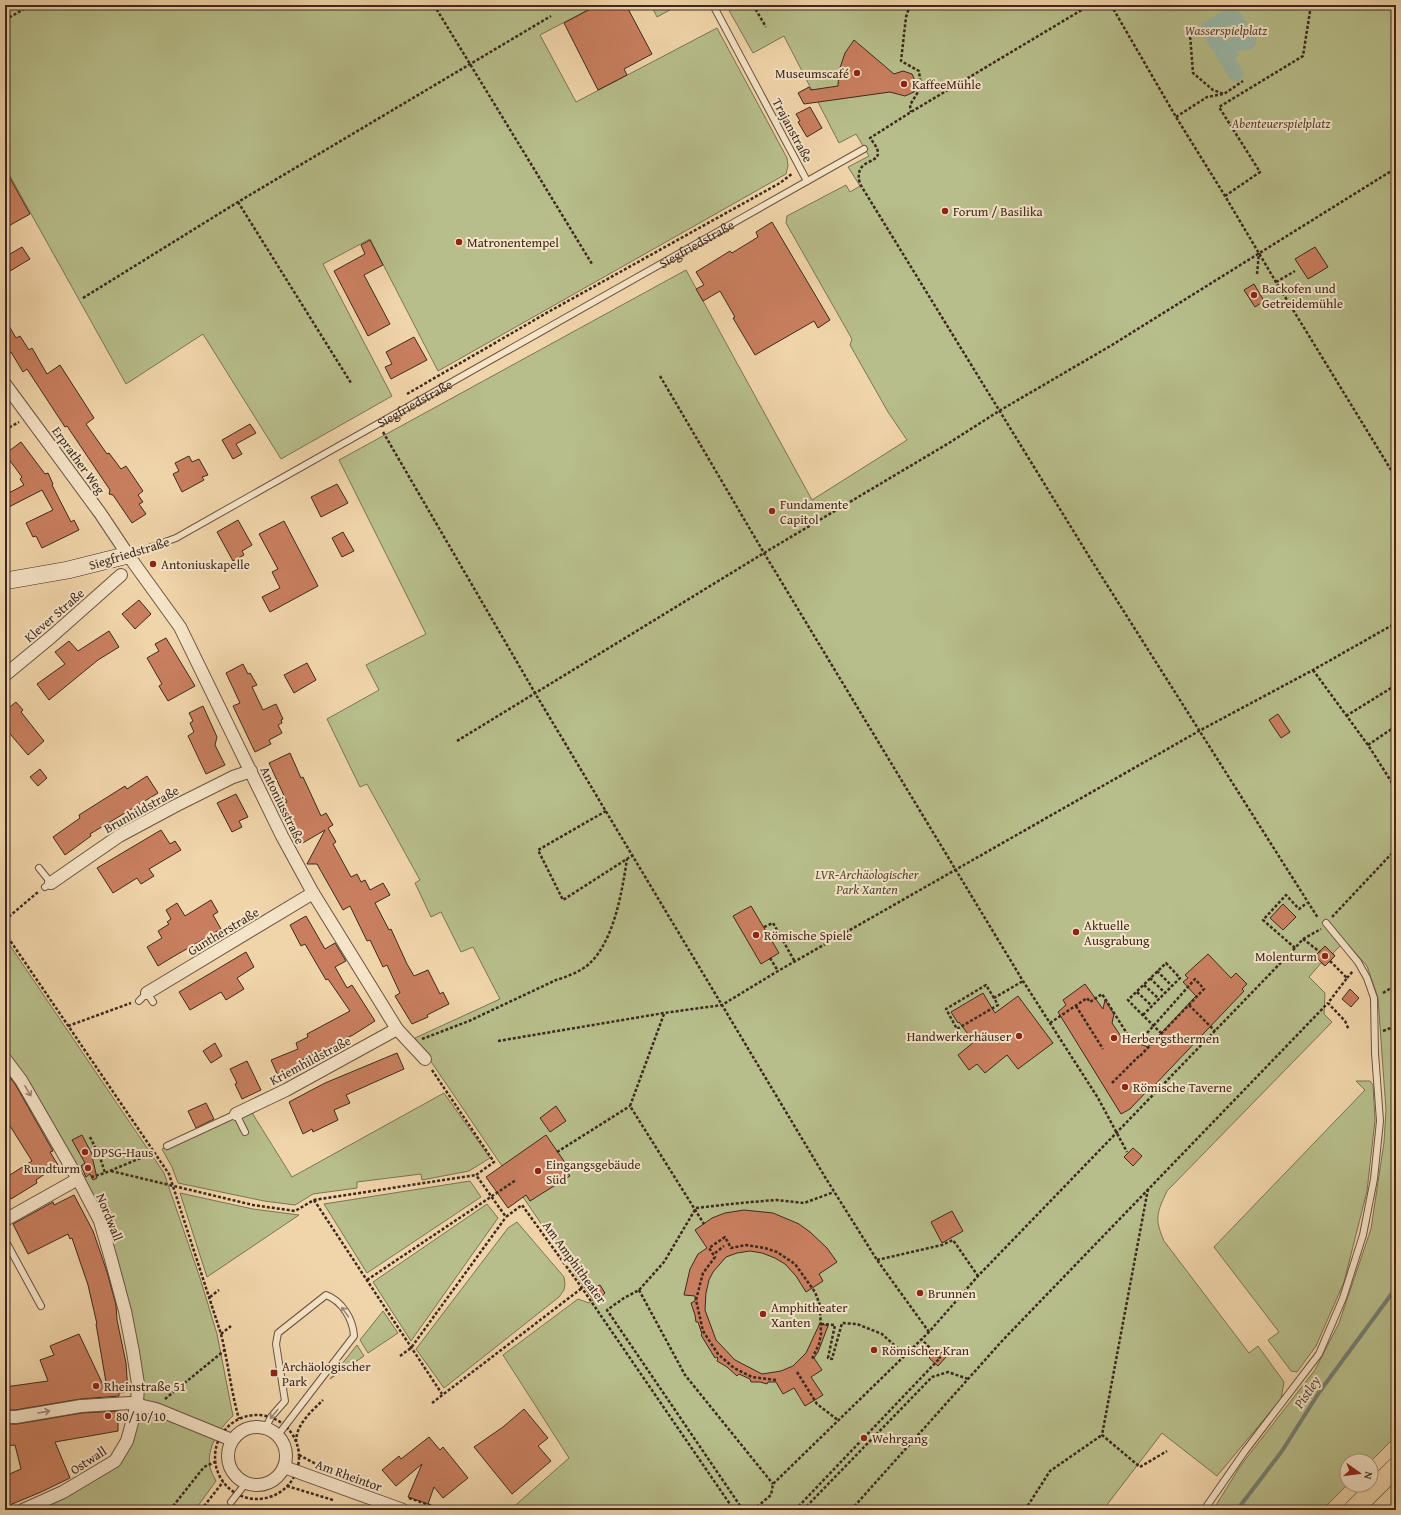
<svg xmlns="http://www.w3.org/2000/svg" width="1401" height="1515" viewBox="0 0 1401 1515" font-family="'Gentium Book Plus',serif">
	<rect width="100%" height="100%" fill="#f1d5aa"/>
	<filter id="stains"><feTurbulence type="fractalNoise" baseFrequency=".005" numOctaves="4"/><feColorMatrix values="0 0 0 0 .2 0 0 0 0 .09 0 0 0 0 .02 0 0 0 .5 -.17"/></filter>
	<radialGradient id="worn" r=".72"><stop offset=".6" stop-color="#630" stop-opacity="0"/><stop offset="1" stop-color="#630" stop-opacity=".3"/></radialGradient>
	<g fill="#b7be8b" stroke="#7a7455">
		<polygon points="5,5 597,5 540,35 576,102 717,28 787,158 788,166 786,174 438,371 370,239 323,264 392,396 281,459 203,334 126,384 5,167"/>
		<polygon points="651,5 679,5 657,17"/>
		<path d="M726,5H1396V1436L1371,1461H1347V1485L1322,1510H1213L1241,1465L1315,1370L1339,1323L1371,1229L1384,1142L1386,1110L1378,998L1367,966L1345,941L1333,953L1335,956L1325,966L1321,963L1309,977L1325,993L1324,1014L1332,1022L1167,1191C1157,1213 1154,1218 1164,1241L1249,1353L1258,1346L1284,1382L1281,1399L1217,1476L1162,1433L1103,1510H510L569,1458L503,1355L578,1299L589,1303L593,1300L415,1038L500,999L473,947L461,952L441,912L431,917L415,883L420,880L367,784L360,787L327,719L379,690L366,665L426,634L339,460L686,270L812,500L907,440L888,412L850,345L852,339L786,223L787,216L846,185L850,192L860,186L848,167L869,156L856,134L839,143L784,36L753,53Z"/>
		<path d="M5,938L164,1173L200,1278L217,1334L233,1416C220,1427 206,1448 210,1467C211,1472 214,1477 216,1481L195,1510H23L115,1461L138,1384L100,1221L5,1059Z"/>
		<polygon points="1356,1081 1370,1081 1373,1085 1375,1120 1367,1191 1344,1282 1316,1346 1297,1372 1291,1371 1268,1340 1279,1332 1214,1247 1365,1090"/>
		<polygon points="444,1093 490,1158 469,1171 422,1180 421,1174 357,1182 357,1188 313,1194 295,1205 264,1201 178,1183 172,1167 162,1149 249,1108 292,1177"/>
		<polygon points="470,1181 481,1197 367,1273 324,1204"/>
		<polygon points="180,1193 253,1209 299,1215 207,1277"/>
		<polygon points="487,1204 498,1218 411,1341 373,1282"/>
		<polygon points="517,1222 564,1277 565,1284 564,1290 559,1297 444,1388 416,1349 508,1228"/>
		<polygon points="383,1311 398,1333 368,1353 360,1340"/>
		<polygon points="357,1345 364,1356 330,1379"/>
	</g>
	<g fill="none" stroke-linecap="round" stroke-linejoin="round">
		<polyline stroke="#757f72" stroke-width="4" points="1237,1510 1282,1451 1320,1391 1396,1288"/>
		<g stroke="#9bb9a9" stroke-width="15">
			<polyline points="1228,17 1208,29 1236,74"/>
			<path d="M1226,57L1230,54L1228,49L1238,42L1246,43L1249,41C1242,34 1241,22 1232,16"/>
		</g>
	</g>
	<g fill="#c97f5f" stroke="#3d291f">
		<polygon points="598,5 626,5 652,54 624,69 627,75 598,90 564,23"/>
		<polygon points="854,40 894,74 903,71 912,74 916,83 914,92 905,96 890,92 804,104 798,93 809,87 811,90 838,86 839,71 845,53"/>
		<polygon points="810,107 822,128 807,137 798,122 800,121 796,114"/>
		<polygon points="5,169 30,214 5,228"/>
		<polygon points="772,222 830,320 818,328 814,321 755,355 733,318 735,317 720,291 703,301 696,289 704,285 696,272 730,251 732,253 758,237 756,232"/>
		<polygon points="370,240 383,265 364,275 390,324 368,336 334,271 365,254 361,245"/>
		<polygon points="22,247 30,259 5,274 5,257"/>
		<polygon points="1315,247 1328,267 1308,279 1295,259"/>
		<polygon points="1254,284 1264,301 1255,307 1244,290"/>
		<polygon points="5,319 16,338 20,336 29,350 32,348 47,374 60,365 94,418 86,424 107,454 109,453 121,469 126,466 143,491 138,495 143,502 139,504 146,514 132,523 113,495 109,494 110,490 67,426 65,427 27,369 23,372 11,352 5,356"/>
		<polygon points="414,337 427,360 391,379 385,367 392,364 386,352"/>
		<polygon points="250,424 256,433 236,444 242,454 233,459 222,440"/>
		<polygon points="21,442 45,474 48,473 53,484 52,485 71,522 74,520 79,530 42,548 36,536 33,537 26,523 53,510 42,490 5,509 5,495 24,485 20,479 22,477 5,454"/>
		<polygon points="189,456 192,462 199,459 208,475 202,477 204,480 182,492 173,474 179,471 175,463"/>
		<polygon points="337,484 348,503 321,517 311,497"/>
		<polygon points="238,520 252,545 242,551 244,555 233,561 217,532"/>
		<polygon points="284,521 318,586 270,612 262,597 280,588 272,572 278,569 259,534"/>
		<polygon points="343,532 354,551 342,557 332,538"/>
		<polygon points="139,600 151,614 135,629 122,614"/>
		<polygon points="109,631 119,647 98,660 49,700 37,684 65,664 55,652 69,641 78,651"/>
		<polygon points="166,638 195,686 168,701 159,686 162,684 147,658 159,651 155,644"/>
		<polygon points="307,663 316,680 294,693 284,675"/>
		<polygon points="243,664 248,674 250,673 257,685 252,687 263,710 276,704 283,719 281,720 282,723 278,725 282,733 269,740 271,744 255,752 233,706 240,703 226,673"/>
		<polygon points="16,702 23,710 21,712 44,741 28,755 5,728 5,711"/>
		<polygon points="203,706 217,737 215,745 225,765 206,774 188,736 194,732 190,723 193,721 189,713"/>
		<polygon points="1278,714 1290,732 1281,738 1269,720"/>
		<polygon points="290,753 301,778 303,777 321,816 326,813 333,825 328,828 336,842 333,844 351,877 357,874 361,882 365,880 370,890 383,883 390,895 375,903 389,930 391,929 407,964 414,976 428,970 440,994 443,992 449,1004 427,1015 428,1017 412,1024 395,996 400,993 387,965 383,967 370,940 367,941 350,906 343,910 317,864 307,864 325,830 301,844 281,805 287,802 269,763"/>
		<polygon points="40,769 47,778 38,786 30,777"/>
		<polygon points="147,776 158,793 90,834 91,836 65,855 53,837 80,818 79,815 125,786 127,789"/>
		<polygon points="236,794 248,817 239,821 242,827 232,832 217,803"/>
		<polygon points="161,830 170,844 175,841 181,850 149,869 154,876 141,884 137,878 113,893 97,868"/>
		<polygon points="211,900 218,912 213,915 221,929 171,958 158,966 147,947 162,938 158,931 169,924 167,922 171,919 166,910 177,903 185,916"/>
		<polygon points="1283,904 1296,917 1283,930 1270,918"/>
		<polygon points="751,906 779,953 761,964 733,916"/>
		<polygon points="306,916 325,949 335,943 346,961 335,967 347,988 352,985 375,1021 353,1035 298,1062 301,1069 279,1078 271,1060 298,1049 296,1043 308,1037 307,1034 350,1011 328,979 326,980 305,944 301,946 290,925"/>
		<polygon points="1325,946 1335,956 1325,966 1315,956"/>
		<polygon points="246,952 254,967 237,978 244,989 226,1000 221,992 190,1010 179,992"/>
		<polygon points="1208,954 1231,978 1236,973 1247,984 1242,989 1244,991 1150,1090 1149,1089 1130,1109 1121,1114 1058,1012 1066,1005 1063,1000 1085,984 1103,1009 1105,1000 1114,1014 1112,1023 1122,1038 1127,1035 1132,1043 1137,1043 1148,1047 1196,996 1183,982 1188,978 1185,975"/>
		<polygon points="1350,989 1359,998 1351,1007 1342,999"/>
		<polygon points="983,993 995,1013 1018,996 1053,1043 1018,1069 1007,1055 985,1073 977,1064 969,1070 958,1055 974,1042 959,1022 958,1023 951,1012"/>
		<polygon points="215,1043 222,1056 211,1063 203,1051"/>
		<polygon points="397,1053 404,1069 346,1095 350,1103 334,1110 338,1120 313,1132 312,1129 303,1134 289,1102 325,1083"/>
		<polygon points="247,1061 261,1090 242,1099 235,1084 237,1083 230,1069"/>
		<polygon points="5,1071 15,1084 53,1151 50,1152 58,1165 36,1180 37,1183 11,1199 5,1190 5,1178 32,1161 5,1118"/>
		<polygon points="206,1103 214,1119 196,1128 188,1111"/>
		<polygon points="556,1106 566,1121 550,1132 540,1118"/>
		<polygon points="82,1135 93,1156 92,1156 97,1178 93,1180 90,1174 86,1177 81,1166 85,1163 72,1140"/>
		<polygon points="546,1135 566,1164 563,1166 570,1176 530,1201 526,1195 508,1208 486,1177"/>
		<polygon points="1133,1148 1142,1156 1133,1166 1124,1157"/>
		<polygon points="74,1195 93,1231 107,1272 116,1305 117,1320 126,1363 128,1392 119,1393 119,1396 80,1399 15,1410 5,1410 5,1387 48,1381 40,1360 54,1355 50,1346 79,1334 105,1389 107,1388 96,1324 97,1324 88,1285 72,1238 70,1239 68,1234 28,1254 13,1224 53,1202 54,1205"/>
		<polygon points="744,1210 773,1213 799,1224 810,1232 827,1248 837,1262 819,1274 823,1281 806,1292 796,1276 785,1264 775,1258 762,1253 750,1251 737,1253 726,1257 713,1272 709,1280 706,1293 705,1310 716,1340 735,1360 762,1374 781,1371 793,1366 806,1353 820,1323 828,1326 818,1352 814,1358 822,1370 811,1377 823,1395 805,1406 794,1388 783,1394 776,1382 768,1382 767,1384 760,1382 751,1382 750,1379 739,1374 737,1376 727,1367 717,1361 718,1358 717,1357 715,1358 701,1335 702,1334 698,1322 696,1322 695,1315 691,1303 695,1301 695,1296 684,1295 690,1269 698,1254 707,1248 695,1230 712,1218 725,1213"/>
		<polygon points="952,1211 963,1231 942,1243 931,1222"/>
		<polygon points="600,1285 605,1293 597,1301 590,1290"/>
		<polygon points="938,1349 946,1357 938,1366 929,1358"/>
		<polygon points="524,1409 548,1438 538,1446 551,1461 512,1494 474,1447 503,1427"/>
		<polygon points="118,1411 118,1431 55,1442 70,1478 41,1492 5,1507 5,1476 21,1469 15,1445 5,1446 5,1424 17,1424 82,1413"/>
		<polygon points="429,1437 440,1450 443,1447 468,1478 443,1498 434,1487 428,1504 408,1497 422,1464 396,1486 382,1470 399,1456 401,1459"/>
	</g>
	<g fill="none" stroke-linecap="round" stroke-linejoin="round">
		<defs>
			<g id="lane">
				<polyline points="713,5 807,181"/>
				<path id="s1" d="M130,555L176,538L864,149"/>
				<polyline points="39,868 51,883 45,887"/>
				<polyline points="139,1001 147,993 153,1002"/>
				<polyline points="167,1146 236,1114 245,1132"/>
				<polyline points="5,1240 41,1306"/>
				<path d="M265,1429L271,1417L285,1401L276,1344L278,1333L326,1295C342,1301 353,1319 354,1336L278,1435"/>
				<polyline points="231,1502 246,1483"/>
				<polyline points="1204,1510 1245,1451 1319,1354 1343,1298 1363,1235 1374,1179 1380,1121 1375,1053 1374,998 1367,978 1358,962 1326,923"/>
			</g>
			<g id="street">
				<polyline points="5,384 100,513 128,555 180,627 282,836 313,893 397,1029 425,1059"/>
				<polyline points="5,675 51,637 121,575"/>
				<polyline points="51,883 119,836 175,806 233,777 251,771"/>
				<polyline points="147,993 313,893"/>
				<polyline points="5,1059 21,1080 78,1179 100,1221 111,1259 125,1311 133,1352 138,1384 137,1404 127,1441 115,1461 63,1492 23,1510"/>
				<polyline points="236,1114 286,1090 397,1029"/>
				<polyline points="5,1220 78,1179"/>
				<polyline points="5,1417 16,1417 81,1406 130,1403 156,1409 232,1440"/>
				<circle cx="257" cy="1456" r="29"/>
				<polyline points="284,1467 403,1510"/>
			</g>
			<polyline id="secondary" points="5,581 68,570 128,555"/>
			<polyline id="primary" points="1353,1510 1396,1467"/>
		</defs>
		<use href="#lane" stroke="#6a5442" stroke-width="8"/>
		<use href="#street" stroke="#6a5442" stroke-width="14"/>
		<use href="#secondary" stroke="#3d291f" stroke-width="18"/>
		<use href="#primary" stroke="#3d291f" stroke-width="20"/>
		<g stroke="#3d291f" stroke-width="2.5" stroke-dasharray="3 2" stroke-linecap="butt">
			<polyline points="434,5 592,264"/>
			<polyline points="753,5 766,27"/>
			<polyline points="910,5 906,17 901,61 919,71 921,87 910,105 911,112"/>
			<path d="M1090,5L911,112L870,138C873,142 877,147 878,152C879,165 853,158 860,184L1090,558L1318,918"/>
			<polyline points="1111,5 1176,117 1225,196 1276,282 1396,478"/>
			<polyline points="5,20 31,5"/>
			<polyline points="1195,29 1190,34 1193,73 1213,90 1224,94 1243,81"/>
			<polyline points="1176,117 1207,97 1223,94"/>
			<polyline points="1225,196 1260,172 1219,107 1303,56 1311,5"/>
			<polyline points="238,202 351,383"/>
			<polyline points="1257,274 1259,253"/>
			<polyline points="1276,282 1295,271"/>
			<polyline points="83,298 238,202 551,16"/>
			<polyline points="660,376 764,553 1023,981 1098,1098 1127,1152"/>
			<polyline points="407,394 550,311 780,183 793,173"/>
			<polyline points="5,430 19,422"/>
			<polyline points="383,432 535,693 825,1177 877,1260 929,1332"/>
			<polyline points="1313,670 1368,745 1396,789"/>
			<polyline points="1346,716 1396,685"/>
			<polyline points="457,741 764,553 949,443 999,411 1112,345 1396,168"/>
			<polyline points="1368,745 1396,726"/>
			<polyline points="1391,779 1396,776"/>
			<polyline points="606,811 538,850 563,900 633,855"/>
			<polyline points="1332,917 1396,849"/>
			<polyline points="5,920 38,892"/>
			<polyline points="764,927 773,923 795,962"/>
			<path d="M5,933L169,1174L221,1334C228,1362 231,1391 239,1419"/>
			<polyline points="1303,939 1320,952"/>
			<polyline points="1295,948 1263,920 1286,895 1299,909 1307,903"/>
			<polyline points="770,958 778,971"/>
			<polyline points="1330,961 1347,978 1328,1003 1345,1021 1349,1030"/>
			<polyline points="1157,971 1172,986"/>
			<polyline points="1150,978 1165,993"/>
			<polyline points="1347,978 1353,971"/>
			<polyline points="1144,985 1159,999"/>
			<polyline points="1137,992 1152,1006"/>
			<polyline points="1383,993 1396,985"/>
			<polyline points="994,998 986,985 946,1009 957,1029 998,1005 994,998 1023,981"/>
			<polyline points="1189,1005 1215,1031"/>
			<polyline points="1076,1006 1103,1049"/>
			<polyline points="664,1014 630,1106 704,1224"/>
			<path d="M1143,1015L1180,978L1166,963L1128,1000C1139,1012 1151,1023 1162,1034"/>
			<polyline points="1050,1023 1087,998 1090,1002 1102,994 1133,1043 1140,1041 1195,979 1204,989 1140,1056"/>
			<polyline points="68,1026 131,1003"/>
			<polyline points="1383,1031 1396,1026"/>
			<path d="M422,1039L469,1021L556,980C566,977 580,972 589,964C614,941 622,892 627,859"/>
			<polyline points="498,1041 664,1013 722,1005 778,971 1199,731 1313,670 1396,623"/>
			<polyline points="432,1070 494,1162 476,1175 506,1217 522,1205 582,1288 734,1510"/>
			<polyline points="1112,1083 1140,1055"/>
			<polyline points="90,1137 100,1157 105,1173"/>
			<polyline points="557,1152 630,1106"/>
			<polyline points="111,1171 253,1205 295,1211 314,1200 476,1175"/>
			<polyline points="91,1177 105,1173 155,1152"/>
			<polyline points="1148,1189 1102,1435 1140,1467 1167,1451"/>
			<polyline points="314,1200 442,1394"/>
			<polyline points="715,1253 724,1246"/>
			<polyline points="877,1260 942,1245 953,1240 978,1276"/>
			<polyline points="367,1280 516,1180"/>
			<polyline points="639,1290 685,1375 773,1484"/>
			<polyline points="210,1297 219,1290"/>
			<polyline points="821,1324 835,1325 828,1358 832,1359 842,1323 857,1324 882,1334 905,1355"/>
			<polyline points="221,1334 231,1326"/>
			<polyline points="400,1356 411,1348 506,1217"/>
			<polyline points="797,1372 817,1404 839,1421"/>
			<polyline points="776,1380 752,1377 734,1368 718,1354 703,1331 696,1300 703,1273 715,1257 709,1248 725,1237 731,1248 746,1245 765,1248 777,1252 795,1264 815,1292 820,1305 821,1334 819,1344 812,1359"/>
			<polyline points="165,1399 225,1350"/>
			<polyline points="432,1403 582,1288"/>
			<circle cx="257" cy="1457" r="42"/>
			<path d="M296,1442C296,1424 312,1411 323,1400"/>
			<polyline points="299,1455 316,1464"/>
			<polyline points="287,1486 333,1500"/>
			<polyline points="409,1498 444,1510"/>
			<polyline points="170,1510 204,1467 215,1462"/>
			<polyline points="201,1510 223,1482"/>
			<polyline points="743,1510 607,1310 624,1298 639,1290 664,1262 696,1208 740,1203 776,1200 804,1203 834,1192"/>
			<polyline points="753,1510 771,1495 773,1484 929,1332 978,1276 1295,948 1303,939 1321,929"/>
			<polyline points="795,1510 940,1358 921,1339"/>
			<polyline points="803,1510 932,1377 948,1372 968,1379"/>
			<polyline points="851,1510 1002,1341 1328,1003"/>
			<polyline points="1025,1510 1050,1471 1102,1435"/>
		</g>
		<use href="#lane" stroke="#f6e4c8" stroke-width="6"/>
		<use href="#street" stroke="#f6e4c8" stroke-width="12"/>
		<use href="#secondary" stroke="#f6e4c8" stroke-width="17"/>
		<use href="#primary" stroke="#f1d5aa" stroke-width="19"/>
	</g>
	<defs><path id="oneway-shaft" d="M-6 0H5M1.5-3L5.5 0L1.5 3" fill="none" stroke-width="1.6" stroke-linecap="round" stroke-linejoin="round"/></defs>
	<g stroke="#9a8674">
		<use href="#oneway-shaft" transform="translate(28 1091) rotate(60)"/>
		<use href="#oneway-shaft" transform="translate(345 1312) rotate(-125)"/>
		<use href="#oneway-shaft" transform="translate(44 1412) rotate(-10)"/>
		<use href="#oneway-shaft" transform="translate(274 1414) rotate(130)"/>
	</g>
	<g fill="#8f2418" stroke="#f6e4c8" stroke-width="1.5">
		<circle cx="857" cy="73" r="4"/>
		<circle cx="904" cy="84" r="4"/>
		<circle cx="945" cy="211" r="4"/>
		<circle cx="459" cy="242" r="4"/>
		<circle cx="1254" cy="295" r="4"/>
		<circle cx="772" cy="511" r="4"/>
		<circle cx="153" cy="564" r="4"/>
		<circle cx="1076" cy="932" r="4"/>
		<circle cx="756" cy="935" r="4"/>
		<circle cx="1325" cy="956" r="4"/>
		<circle cx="1019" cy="1036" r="4"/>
		<circle cx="1114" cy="1038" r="4"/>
		<circle cx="1125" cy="1087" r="4"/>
		<circle cx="85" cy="1152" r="4"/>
		<circle cx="88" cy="1168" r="4"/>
		<circle cx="538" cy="1171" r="4"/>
		<circle cx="920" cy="1293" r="4"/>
		<circle cx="763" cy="1314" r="4"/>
		<circle cx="874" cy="1350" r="4"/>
		<rect x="270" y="1369" width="8" height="8" rx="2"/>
		<circle cx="96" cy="1386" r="4"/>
		<circle cx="108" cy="1416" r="4"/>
		<circle cx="864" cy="1438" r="4"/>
	</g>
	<g text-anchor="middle" stroke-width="4" stroke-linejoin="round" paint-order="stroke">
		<g font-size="13" font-style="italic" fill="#554735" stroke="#f6e4c8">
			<text x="1226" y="35">Wasserspielplatz</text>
			<text x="1281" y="128">Abenteuerspielplatz</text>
			<text x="867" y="879">LVR-Archäologischer<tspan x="867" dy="15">Park Xanten</tspan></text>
		</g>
		<g font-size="13" fill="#3d291f" stroke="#f6e4c8" text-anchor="start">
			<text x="849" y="78" text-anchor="end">Museumscafé</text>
			<text x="912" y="89">KaffeeMühle</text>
			<text x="953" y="216">Forum / Basilika</text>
			<text x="467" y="247">Matronentempel</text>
			<text x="1262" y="293">Backofen und<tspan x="1262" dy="15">Getreidemühle</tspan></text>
			<text x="780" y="509">Fundamente<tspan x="780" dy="15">Capitol</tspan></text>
			<text x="161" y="569">Antoniuskapelle</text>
			<text x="1084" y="930">Aktuelle<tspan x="1084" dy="15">Ausgrabung</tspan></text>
			<text x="764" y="940">Römische Spiele</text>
			<text x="1317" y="961" text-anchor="end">Molenturm</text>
			<text x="1011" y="1041" text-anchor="end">Handwerkerhäuser</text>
			<text x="1122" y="1043">Herbergsthermen</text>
			<text x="1133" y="1092">Römische Taverne</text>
			<text x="93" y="1157">DPSG-Haus</text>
			<text x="546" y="1169">Eingangsgebäude<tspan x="546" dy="15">Süd</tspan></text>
			<text x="80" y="1173" text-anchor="end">Rundturm</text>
			<text x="928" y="1298">Brunnen</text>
			<text x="771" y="1312">Amphitheater<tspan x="771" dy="15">Xanten</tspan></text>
			<text x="882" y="1355">Römischer Kran</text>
			<text x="282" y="1371">Archäologischer<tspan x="282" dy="15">Park</tspan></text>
			<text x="104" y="1391">Rheinstraße 51</text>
			<text x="116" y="1421">80/10/10</text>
			<text x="872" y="1443">Wehrgang</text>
		</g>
		<g font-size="13" fill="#3d291f" stroke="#f6e4c8">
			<text transform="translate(793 130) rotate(62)" y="5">Trajanstraße</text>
			<text dy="5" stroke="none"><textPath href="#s1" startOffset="647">Siegfriedstraße</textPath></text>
			<text dy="5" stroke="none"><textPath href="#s1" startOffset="323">Siegfriedstraße</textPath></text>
			<text transform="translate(79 460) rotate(54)" y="5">Erprather Weg</text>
			<text transform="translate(129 553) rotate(-17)" y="5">Siegfriedstraße</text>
			<text transform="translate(54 615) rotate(-41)" y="5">Klever Straße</text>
			<text transform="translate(283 805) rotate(64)" y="5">Antoniusstraße</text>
			<text transform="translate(141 809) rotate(-29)" y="5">Brunhildstraße</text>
			<text transform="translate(223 931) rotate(-31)" y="5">Guntherstraße</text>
			<text transform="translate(310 1060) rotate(-28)" y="5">Kriemhildstraße</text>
			<text transform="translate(110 1217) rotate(68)" y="5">Nordwall</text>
			<text transform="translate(575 1262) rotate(54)" y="5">Am Amphitheater</text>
			<text transform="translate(88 1460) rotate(-33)" y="5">Ostwall</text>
			<text transform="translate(349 1475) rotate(20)" y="5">Am Rheintor</text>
		</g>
		<g font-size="14" font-style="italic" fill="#544d42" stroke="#f6e4c8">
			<text transform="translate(1307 1392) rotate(-56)" y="5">Pistley</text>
		</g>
	</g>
	<rect width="1401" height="1515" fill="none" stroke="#f1d5aa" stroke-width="20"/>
	<rect x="6" y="6" width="1389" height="1503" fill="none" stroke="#3d291f" stroke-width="2"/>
	<rect x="10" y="10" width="1381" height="1495" fill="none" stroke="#3d291f"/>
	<g transform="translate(1359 1473) rotate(104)"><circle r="19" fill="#f6e4c8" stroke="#ac9984"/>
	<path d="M0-3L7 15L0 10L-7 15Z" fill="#8f2418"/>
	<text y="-6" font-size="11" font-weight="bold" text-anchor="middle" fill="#3d291f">N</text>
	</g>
	<rect width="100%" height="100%" filter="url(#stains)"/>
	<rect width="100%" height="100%" fill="url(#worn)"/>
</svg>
